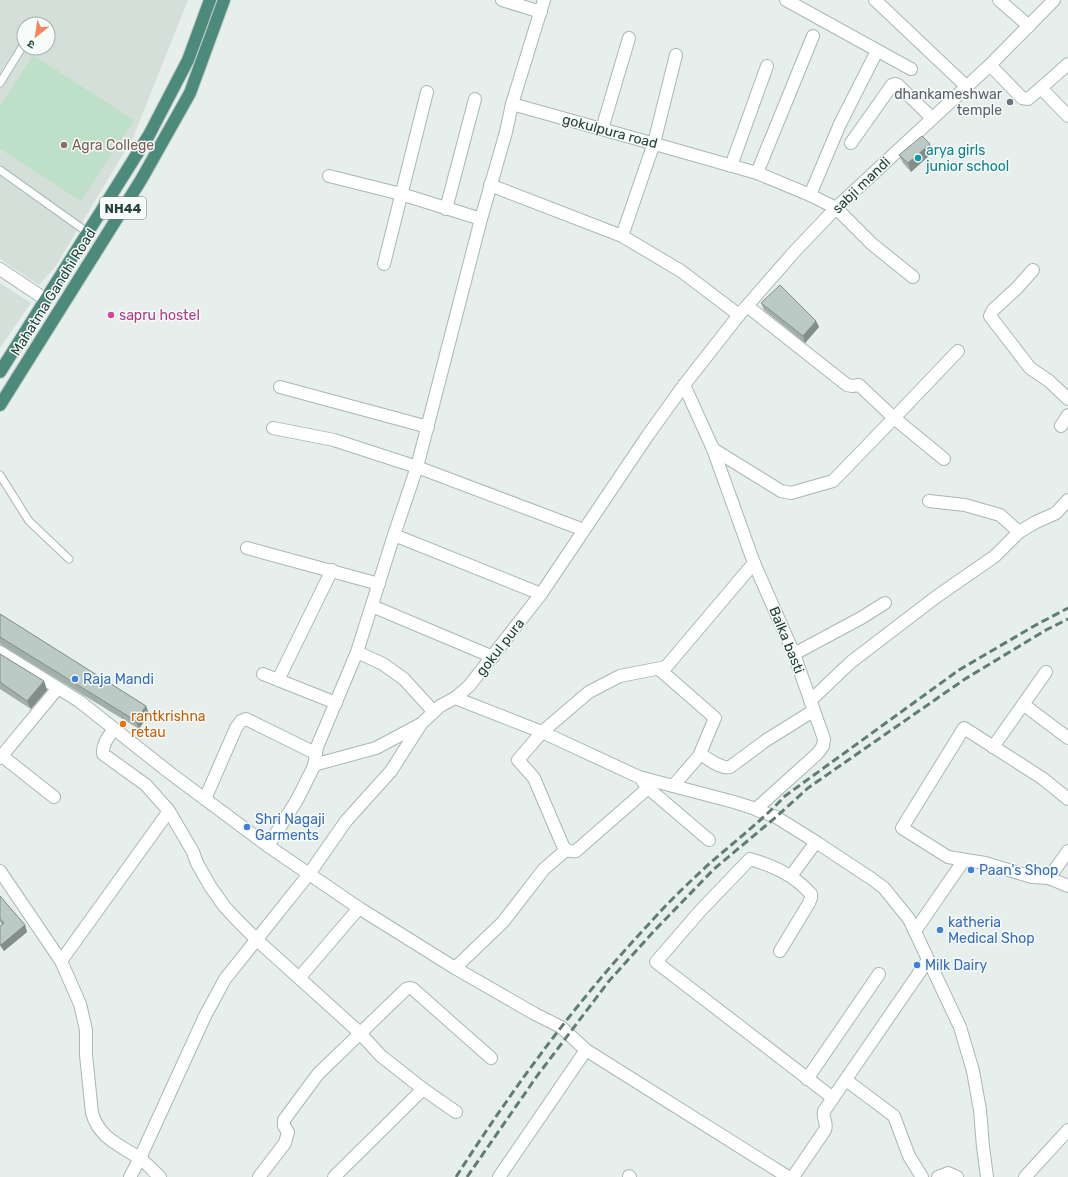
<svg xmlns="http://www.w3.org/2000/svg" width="1068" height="1177" viewBox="0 0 1068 1177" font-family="Rubik,'Noto Sans Devanagari',sans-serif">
	<rect width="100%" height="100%" fill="#e6efeb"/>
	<g fill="#d4dfda" fill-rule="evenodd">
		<path d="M0,0H188L133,138L55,267L39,285L0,259ZM24,24H48V48H24Z"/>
		<polygon points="0,283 31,303 0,348"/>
	</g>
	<polygon fill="#bfe0c8" points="33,55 134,120 81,201 0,149 0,106"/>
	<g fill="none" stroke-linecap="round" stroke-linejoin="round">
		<defs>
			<g id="service">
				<polyline points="0,83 24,44"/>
				<polyline points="0,170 87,232"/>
				<polyline points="0,475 29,521 69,559"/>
			</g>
			<g id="minor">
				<polyline points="502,0 541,12"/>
				<polyline points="786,0 911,69"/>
				<polyline points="875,0 966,86"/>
				<polyline points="999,0 1029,26"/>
				<polyline points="990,65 1022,98 1028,99 1041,88 1068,116"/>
				<polyline points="1041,88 1068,64"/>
				<polyline points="512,104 662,146 757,173 810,195 836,208 872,244 913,277"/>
				<polyline points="602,129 629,38"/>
				<polyline points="851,143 892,85 895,84 898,85 932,118"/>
				<polyline points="731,166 767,66"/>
				<polyline points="757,173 813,36"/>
				<polyline points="329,176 401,194 481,219"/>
				<polyline points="490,185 622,236 681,271 739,315"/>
				<polyline points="810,195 840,124 877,51"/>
				<polyline points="446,209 475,99"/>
				<polyline points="622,236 654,143 676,55"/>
				<polyline points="384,264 427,92"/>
				<polyline points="1033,270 1017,288 993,310 990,316 1030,368 1049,381 1068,399"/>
				<polyline points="280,387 428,427"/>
				<polyline points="1061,426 1068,415"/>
				<polyline points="273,428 334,440 417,467 584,530"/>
				<polyline points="713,449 781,491 791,493 833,481 894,418 859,385 852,386 847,385 747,306"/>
				<polyline points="944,459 894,418 958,351"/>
				<polyline points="929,501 965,505 1000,515 1019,532"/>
				<polyline points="394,535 541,594"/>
				<polyline points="247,548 379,584"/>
				<polyline points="372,606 493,657"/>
				<polyline points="357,652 383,664 404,679 433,711"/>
				<polyline points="794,654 861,618 885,603"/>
				<polyline points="659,669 715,718 699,756 673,786"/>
				<polyline points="263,674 336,703"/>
				<polyline points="278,680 332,570"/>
				<polyline points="455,698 542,732 639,777 734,802 756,809"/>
				<polyline points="810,701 851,662 936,597 995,556 1019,532 1036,522 1056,513 1068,500"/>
				<polyline points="1024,705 1068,738"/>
				<path d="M114,729C109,736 102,744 103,754L146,785L169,811L193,852L197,863L210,886L224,906L237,920L257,940L360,1033L381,1056L423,1089L456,1112"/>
				<polyline points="993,747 1046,672"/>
				<path d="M700,754C709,759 720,769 730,767L765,741L813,711"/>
				<polyline points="2,756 54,797"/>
				<polyline points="0,758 58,688"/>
				<polyline points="314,766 317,747 357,652 394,535 417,467 481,219 506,132 512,104 544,0"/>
				<polyline points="643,782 648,788 709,840"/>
				<path d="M648,788L576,851C570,852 567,851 563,846L534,778L518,760L542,732L589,692L620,676L666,667L754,563"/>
				<polyline points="205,799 236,728 241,721 246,719 315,753"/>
				<polyline points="1068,799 1042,778 964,728 902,828 948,857 985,863 1032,877 1049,878 1068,886"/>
				<path d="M0,871L61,961L80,1004L86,1030V1055L92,1113C99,1138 120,1145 139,1158C147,1163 153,1171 160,1177"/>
				<polyline points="791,876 816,842"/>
				<polyline points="1049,878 1068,851"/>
				<polyline points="915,931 964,860"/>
				<path d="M780,951L809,903L811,898V894C794,875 774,866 750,859L701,910L656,962L833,1098"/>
				<polyline points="61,961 169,811"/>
				<polyline points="455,968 503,922 544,869 566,850"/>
				<polyline points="300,977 359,908"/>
				<polyline points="807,1079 879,974"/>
				<polyline points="846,1080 894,1116 909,1156 922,1177"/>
				<polyline points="629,1176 630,1177"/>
				<polyline points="130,1177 140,1158 205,1016 225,979 309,874 346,821 391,771 421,724"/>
				<polyline points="259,1177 285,1143 288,1132 284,1126 284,1120 318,1074 406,989 410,988 413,989 491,1058"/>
				<polyline points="334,1177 423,1089"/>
				<polyline points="499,1177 586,1050"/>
				<path d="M793,1177L825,1130C828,1123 822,1118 824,1111L928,960"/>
				<polyline points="938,1177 948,1173 957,1177"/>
				<polyline points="1025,1177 1068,1130"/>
			</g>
			<g id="tertiary">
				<polyline points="0,269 45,299"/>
				<polyline points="684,385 713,449 754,563 794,654 824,739 823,746 817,754 757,808 757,810 776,817 816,842 872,879 884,888 909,919 960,1027 973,1071 980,1110 983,1147 987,1177"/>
				<polyline points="0,652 79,701 170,773 268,846 359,908 455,968 535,1014 561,1027 586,1050 788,1177"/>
				<polyline points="268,846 297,800 314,766 317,764 376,748 421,724 440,706 455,698 469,686 541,594 648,435 684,385 739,315 795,251 836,208 990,65 1054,0"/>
			</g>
			<g id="trunk">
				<polyline points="0,372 149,135 188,60 210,0"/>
				<polyline points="0,405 141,180 190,93 224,0"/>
			</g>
		</defs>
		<use href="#service" stroke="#a8b8b2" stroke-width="9"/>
		<use href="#minor" stroke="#a8b8b2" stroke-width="14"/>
		<use href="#tertiary" stroke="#a8b8b2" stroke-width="14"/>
		<use href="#trunk" stroke="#c2cac8" stroke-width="14"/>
		<use href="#service" stroke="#fff" stroke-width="7"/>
		<use href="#minor" stroke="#fff" stroke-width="12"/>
		<use href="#tertiary" stroke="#fff" stroke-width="12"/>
		<use href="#trunk" stroke="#4c8a7c" stroke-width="12"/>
		<g stroke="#5f7d75" stroke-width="3" stroke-dasharray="8 4" stroke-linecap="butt">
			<path d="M456,1177C513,1088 576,1002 648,925C663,908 679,892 695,877C724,849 757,826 785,796L959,670L1034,626L1068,608"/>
			<polyline points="467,1177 537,1076 609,981 654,931 714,869 776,817 808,788 965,679 1046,630 1068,619"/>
		</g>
	</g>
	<g fill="#a1aea9">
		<polygon points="933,152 911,172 903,163 899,155"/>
		<polygon points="761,303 816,321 819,327 805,343 764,310"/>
		<polygon points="0,614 146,706 149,714 139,729 0,644"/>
		<polygon points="0,654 44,681 47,690 31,709 0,689"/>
		<polygon points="0,896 25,925 27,932 4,951 0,946 0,926 2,924 0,922"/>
	</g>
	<g fill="#838d89">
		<polygon points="930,144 933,152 911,172 908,163"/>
		<polygon points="816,321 819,327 805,343 803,336"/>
		<polygon points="44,681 47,690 31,709 27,701"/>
		<polygon points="146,706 149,714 139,729 136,721"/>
		<polygon points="25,925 27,932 4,951 1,945"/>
	</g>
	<g fill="#bbcac4" stroke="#838d89">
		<polygon points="922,136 930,144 908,163 899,155"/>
		<polygon points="780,285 816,321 803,336 761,303"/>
		<polygon points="0,614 146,706 136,721 0,637"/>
		<polygon points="0,654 44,681 27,701 0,682"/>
		<polygon points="0,896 25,925 1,945 0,943 0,926 4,923 0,919"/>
	</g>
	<circle fill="#6b7280" stroke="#f7fbf9" stroke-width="1.5" cx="1010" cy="102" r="4"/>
	<circle fill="#8d6e63" stroke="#f7fbf9" stroke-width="1.5" cx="64" cy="145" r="4"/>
	<circle fill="#0f9aa8" stroke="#f7fbf9" stroke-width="1.5" cx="918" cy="158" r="4"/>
	<circle fill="#d1479c" stroke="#f7fbf9" stroke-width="1.5" cx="111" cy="315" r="4"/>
	<g fill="#3f7fe0" stroke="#f7fbf9" stroke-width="1.5">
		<circle cx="75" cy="679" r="4"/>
		<circle cx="247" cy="827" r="4"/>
		<circle cx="971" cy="870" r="4"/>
		<circle cx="940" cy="930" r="4"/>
		<circle cx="917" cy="965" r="4"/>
	</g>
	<circle fill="#e8710a" stroke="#f7fbf9" stroke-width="1.5" cx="123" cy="724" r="4"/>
	<g text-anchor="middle" stroke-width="3" stroke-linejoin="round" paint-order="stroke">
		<rect fill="#f7fbf9" stroke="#637a73" stroke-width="1" x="100" y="197" width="46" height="22" rx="3"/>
		<g font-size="13" font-weight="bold" fill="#24423a">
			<text x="123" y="213">NH44</text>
		</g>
		<g font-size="14" fill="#5b616d" stroke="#f7fbf9" text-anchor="end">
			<text x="1002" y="99">dhankameshwar<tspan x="1002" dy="16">temple</tspan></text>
		</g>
		<g font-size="14" fill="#24423a" stroke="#f7fbf9">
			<text transform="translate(610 131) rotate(15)" y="5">gokulpura road</text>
			<text transform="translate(861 185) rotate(-44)" y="5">sabji mandi</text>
			<text transform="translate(53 292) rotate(-58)" y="5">Mahatma Gandhi Road</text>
			<text transform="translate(787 640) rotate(68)" y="5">Balka basti</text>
			<text transform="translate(500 647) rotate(-52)" y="5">gokul pura</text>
		</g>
		<g font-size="14" fill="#785e54" stroke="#f7fbf9" text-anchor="start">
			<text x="72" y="150">Agra College</text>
		</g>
		<g font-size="14" fill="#0d838f" stroke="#f7fbf9" text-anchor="start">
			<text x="926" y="155">arya girls<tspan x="926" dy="16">junior school</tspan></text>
		</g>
		<g font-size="14" fill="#b23c85" stroke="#f7fbf9" text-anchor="start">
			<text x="119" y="320">sapru hostel</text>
		</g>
		<g font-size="14" fill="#366cbe" stroke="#f7fbf9" text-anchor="start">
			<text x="83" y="684">Raja Mandi</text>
			<text x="255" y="824">Shri Nagaji<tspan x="255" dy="16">Garments</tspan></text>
			<text x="979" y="875">Paan's Shop</text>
			<text x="948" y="927">katheria<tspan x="948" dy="16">Medical Shop</tspan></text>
			<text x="925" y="970">Milk Dairy</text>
		</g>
		<g font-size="14" fill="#c56008" stroke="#f7fbf9" text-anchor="start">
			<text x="131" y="721">rantkrishna<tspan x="131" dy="16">retau</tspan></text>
		</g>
	</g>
	<g transform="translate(36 36) rotate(210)"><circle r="19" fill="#f7fbf9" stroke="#a3b1ad"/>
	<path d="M0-3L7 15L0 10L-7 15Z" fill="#f4845f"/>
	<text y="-6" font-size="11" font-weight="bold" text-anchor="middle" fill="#24423a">उ</text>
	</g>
</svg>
